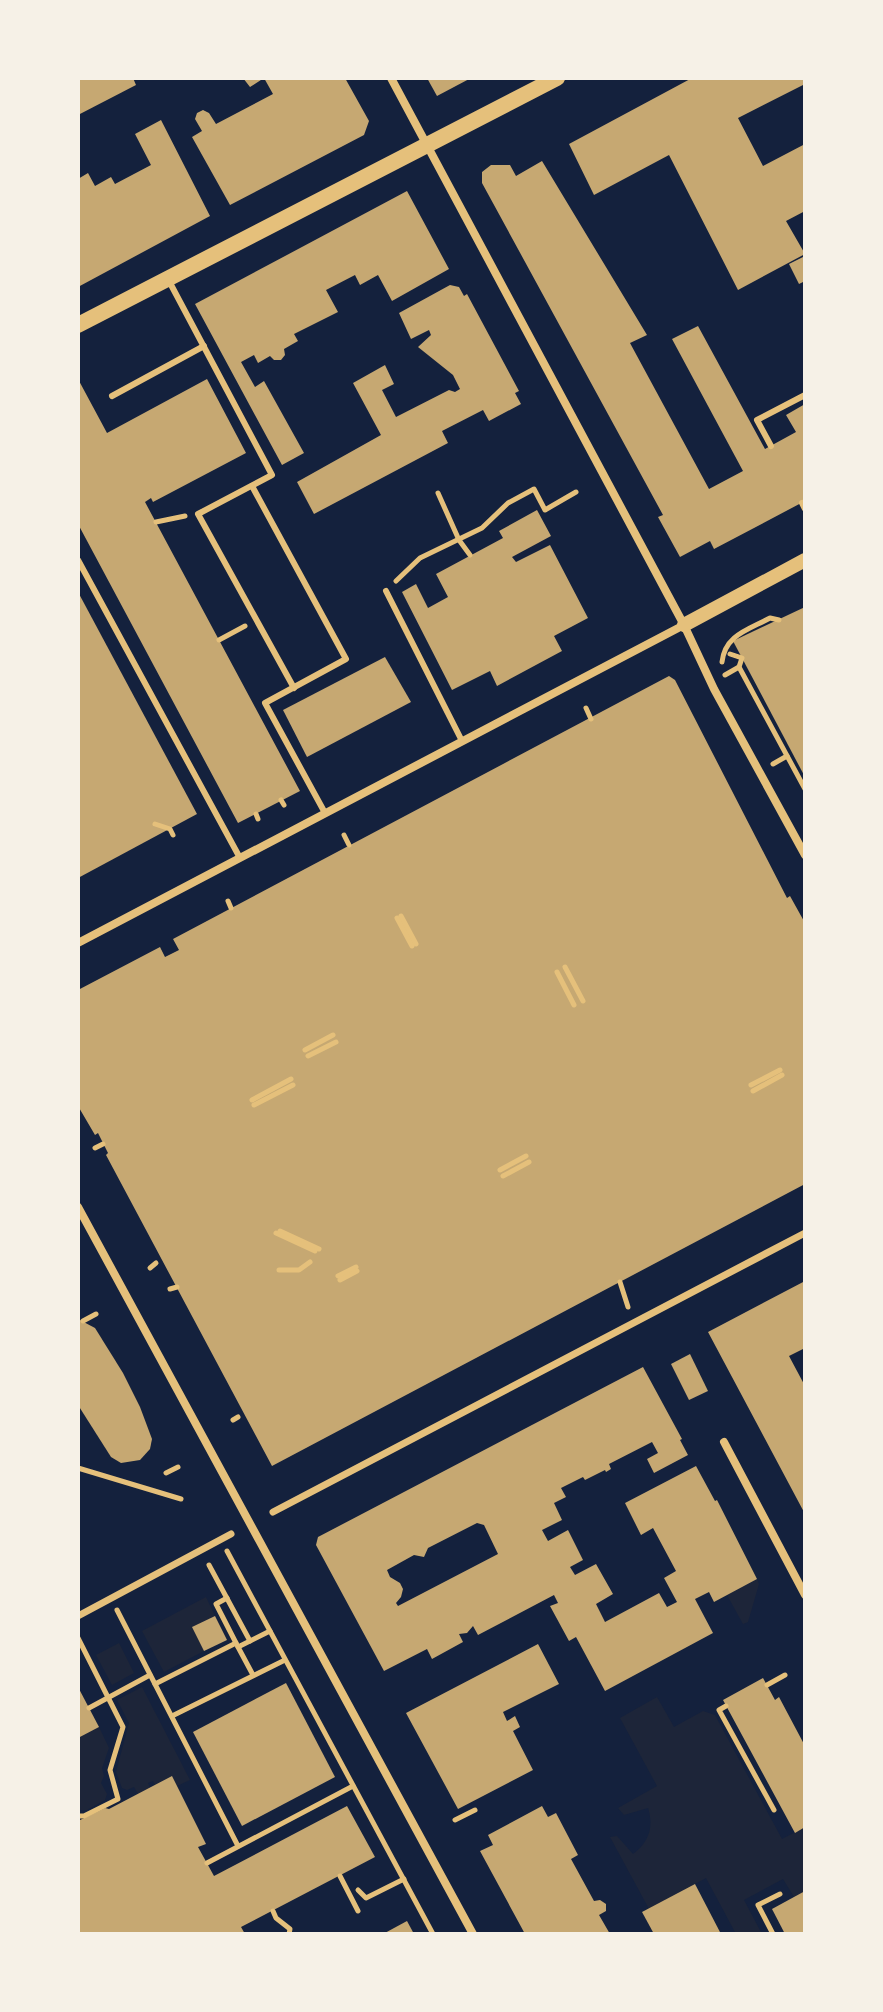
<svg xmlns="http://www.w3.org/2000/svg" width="883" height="2012" viewBox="0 0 883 2012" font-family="'Fira Sans Condensed',sans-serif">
	<rect width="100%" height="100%" fill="#14213d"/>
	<g fill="#1d2539">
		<polygon points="757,1579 759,1584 748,1622 743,1624 727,1595"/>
		<polygon points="206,1597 215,1616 193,1627 204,1651 164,1672 142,1631"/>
		<polygon points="119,1643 134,1673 112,1685 96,1655"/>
		<polygon points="142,1687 190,1780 177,1786 172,1776 155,1785 153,1781 148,1783 150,1788 138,1794 134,1787 127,1790 122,1788 116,1772 129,1723 117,1700"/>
		<path d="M657,1697L674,1727L703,1711L715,1715L782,1839L805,1827V1891L794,1897L783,1879L744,1900L762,1934H736L706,1878L649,1909L610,1837L617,1836L633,1854C649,1842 654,1827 648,1808L624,1815L618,1808L657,1786L620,1718Z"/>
		<polygon points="99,1727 109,1748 102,1768 104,1776 101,1783 107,1794 105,1800 87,1810 78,1810 78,1738"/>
	</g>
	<g fill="#c6a872" fill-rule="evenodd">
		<polygon points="78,78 133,78 136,85 78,115"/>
		<polygon points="243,78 345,78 369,121 364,135 230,205 192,137 202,131 195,119 197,113 203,110 209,113 216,124 273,94 264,78 250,87"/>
		<polygon points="427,78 471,78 437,96"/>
		<polygon points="692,78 805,78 805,84 738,118 763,166 805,144 805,211 786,221 805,254 738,290 669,155 594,195 569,144"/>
		<polygon points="161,120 210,216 78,287 78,179 88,173 95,186 111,177 115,184 151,165 135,134"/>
		<polygon points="542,161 647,335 630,343 709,489 743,471 672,339 698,326 765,449 796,432 786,415 805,404 805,501 714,549 710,541 680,557 658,517 663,515 482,183 482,172 491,165 510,165 516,176"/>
		<polygon points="407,191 449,269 392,301 378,275 360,285 355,275 326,290 338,312 294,334 298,341 284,349 285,355 281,360 274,360 270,356 258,363 254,355 241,362 255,387 264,381 304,453 282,465 195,304"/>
		<polygon points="803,257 805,281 799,284 789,264"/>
		<polygon points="450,285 459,287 464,296 467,294 519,391 515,393 521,404 489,421 483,410 442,431 448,443 314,514 297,482 381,435 353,383 385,365 394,384 382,390 396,417 449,390 455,392 460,389 453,375 418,347 431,335 429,330 411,339 399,313"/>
		<polygon points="78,379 107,433 207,379 246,453 153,502 151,498 145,502 300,791 238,823 78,524"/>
		<polygon points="537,510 551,536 512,557 516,562 550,545 588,618 554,636 562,651 497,686 490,671 452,690 402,592 416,584 428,608 448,597 436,574 503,538 499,531"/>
		<polygon points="78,592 197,814 78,878"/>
		<polygon points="805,607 805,777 733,641"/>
		<polygon points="385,657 411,702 307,757 283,710"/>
		<polygon points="669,676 675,680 787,898 790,896 805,923 805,1184 272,1466 106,1155 108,1153 98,1133 95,1135 78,1106 78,990 160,947 165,957 179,950 173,939"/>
		<polygon points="805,1281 805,1348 789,1356 805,1386 805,1514 708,1332"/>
		<polygon points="78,1319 95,1328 123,1373 140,1407 152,1439 150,1449 140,1460 121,1463 111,1457 78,1405"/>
		<polygon points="690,1354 708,1391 689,1400 671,1364"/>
		<path d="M643,1367L682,1439L680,1440L688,1455L654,1473L647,1459L658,1453L652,1442L609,1464L611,1469L606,1472L605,1470L585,1480L583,1477L561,1488L566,1497L554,1503L562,1520L542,1530L548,1541L568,1530L583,1560L570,1567L575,1575L596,1564L613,1594L596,1604L605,1622L659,1593L667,1607L677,1602L664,1578L676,1571L653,1528L641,1535L625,1503L696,1466L715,1501L717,1500L757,1579L714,1602L709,1592L695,1599L713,1633L605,1691L576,1637L569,1641L550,1606L558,1603L554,1595L478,1635L473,1626L467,1633L459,1634L463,1642L432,1659L427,1649L384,1671L316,1545L318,1537ZM477,1523L484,1525L498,1554L398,1606L396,1603L401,1597L403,1589L400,1583L390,1577L387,1570L414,1555L424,1557L428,1548Z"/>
		<polygon points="215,1616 227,1640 204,1651 192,1627"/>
		<polygon points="538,1644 559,1684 503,1712 507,1721 515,1716 520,1727 513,1731 533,1770 458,1809 406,1713"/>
		<polygon points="763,1678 775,1700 779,1697 805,1746 805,1827 795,1833 723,1700"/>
		<polygon points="286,1683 335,1777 242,1826 193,1732"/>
		<polygon points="78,1687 99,1727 78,1738"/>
		<polygon points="172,1776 206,1844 198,1847 214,1876 347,1806 375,1857 241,1927 245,1934 78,1934 78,1821 105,1808 109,1809"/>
		<polygon points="542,1806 548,1817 556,1813 578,1855 571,1859 594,1901 600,1900 606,1904 606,1911 599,1915 610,1934 525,1934 480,1851 493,1845 488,1835"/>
		<polygon points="695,1884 721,1934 654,1934 642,1912"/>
		<polygon points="805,1891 805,1934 785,1934 772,1909"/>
		<polygon points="407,1921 414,1934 383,1934"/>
	</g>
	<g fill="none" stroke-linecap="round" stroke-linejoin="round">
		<g stroke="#e5c07b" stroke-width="5">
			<polyline points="438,493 459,540 470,555"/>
			<polyline points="156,522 185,516"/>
			<polyline points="396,581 420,558 482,528 508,503 534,489 545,510 576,492"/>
			<polyline points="219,640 245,626"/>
			<polyline points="730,654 742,658 739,667 805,789"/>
			<path d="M722,662C725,635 748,630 770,618L779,620"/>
			<polyline points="725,675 739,667"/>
			<polyline points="586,708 591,719"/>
			<polyline points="773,764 787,756"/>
			<polyline points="281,800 284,805"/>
			<polyline points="256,814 258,819"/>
			<polyline points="155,824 170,829 173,835"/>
			<polyline points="344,835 349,845"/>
			<polyline points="228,901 231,908"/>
			<polyline points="401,916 416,944"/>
			<polyline points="397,918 412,946"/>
			<polyline points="565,967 583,1001"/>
			<polyline points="557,972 574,1005"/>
			<polyline points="305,1050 333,1035"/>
			<polyline points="308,1056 336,1042"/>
			<polyline points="751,1085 780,1070"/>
			<polyline points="753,1091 782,1075"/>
			<polyline points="252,1100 291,1079"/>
			<polyline points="254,1105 293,1085"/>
			<polyline points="95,1148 103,1144"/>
			<polyline points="500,1170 526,1156"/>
			<polyline points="503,1176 529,1162"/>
			<polyline points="280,1231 319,1249"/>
			<polyline points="276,1233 315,1251"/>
			<polyline points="150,1268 156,1263"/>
			<polyline points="279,1270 299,1270 310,1262"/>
			<polyline points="338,1276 356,1267"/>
			<polyline points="340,1280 357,1271"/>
			<polyline points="620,1282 628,1307"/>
			<polyline points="170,1289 177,1287"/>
			<polyline points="83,1321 96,1314"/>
			<polyline points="233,1420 238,1417"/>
			<polyline points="78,1468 181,1499"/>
			<polyline points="166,1473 178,1467"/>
			<polyline points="227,1551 433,1934"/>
			<polyline points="209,1565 250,1641"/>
			<polyline points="227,1598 216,1604 236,1643"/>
			<polyline points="117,1610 238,1846"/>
			<polyline points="78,1638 123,1727 110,1770 118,1799 84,1816 78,1816"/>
			<polyline points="238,1647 253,1675"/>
			<polyline points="155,1684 236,1643 238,1647 270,1631"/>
			<polyline points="767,1685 785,1675"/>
			<polyline points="726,1706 719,1710 774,1810"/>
			<polyline points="89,1708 150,1675"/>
			<polyline points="172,1716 285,1660"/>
			<polyline points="455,1820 475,1810"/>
			<polyline points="207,1863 353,1786"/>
			<polyline points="340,1876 358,1911"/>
			<polyline points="358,1890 366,1898 404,1879"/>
			<polyline points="273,1911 276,1918 290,1929 289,1934"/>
			<polyline points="773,1934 758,1905 780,1894"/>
		</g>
		<g stroke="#e5c07b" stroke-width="6">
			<polyline points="169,281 272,475 198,514 294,688"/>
			<polyline points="112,396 204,346"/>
			<polyline points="771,446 757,420 805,395"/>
			<polyline points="252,486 346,659 265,703 325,813"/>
			<polyline points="802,503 805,509"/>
			<polyline points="78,560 240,858"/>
			<polyline points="386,591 462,741"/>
		</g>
		<g stroke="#e5c07b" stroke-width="7">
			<polyline points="273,1512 805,1233"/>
			<polyline points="78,1616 231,1534"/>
		</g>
		<g stroke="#e5c07b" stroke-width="8">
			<polyline points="391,78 684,625 714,689 805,855"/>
			<polyline points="78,943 684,625"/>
			<polyline points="78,1207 473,1934"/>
			<polyline points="724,1442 805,1595"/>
		</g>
		<polyline stroke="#e5c07b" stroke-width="14" points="684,625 805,560"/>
		<polyline stroke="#e5c07b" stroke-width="16" points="78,325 557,78"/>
	</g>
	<rect width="883" height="2012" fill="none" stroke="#f6f1e7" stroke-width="160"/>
</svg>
